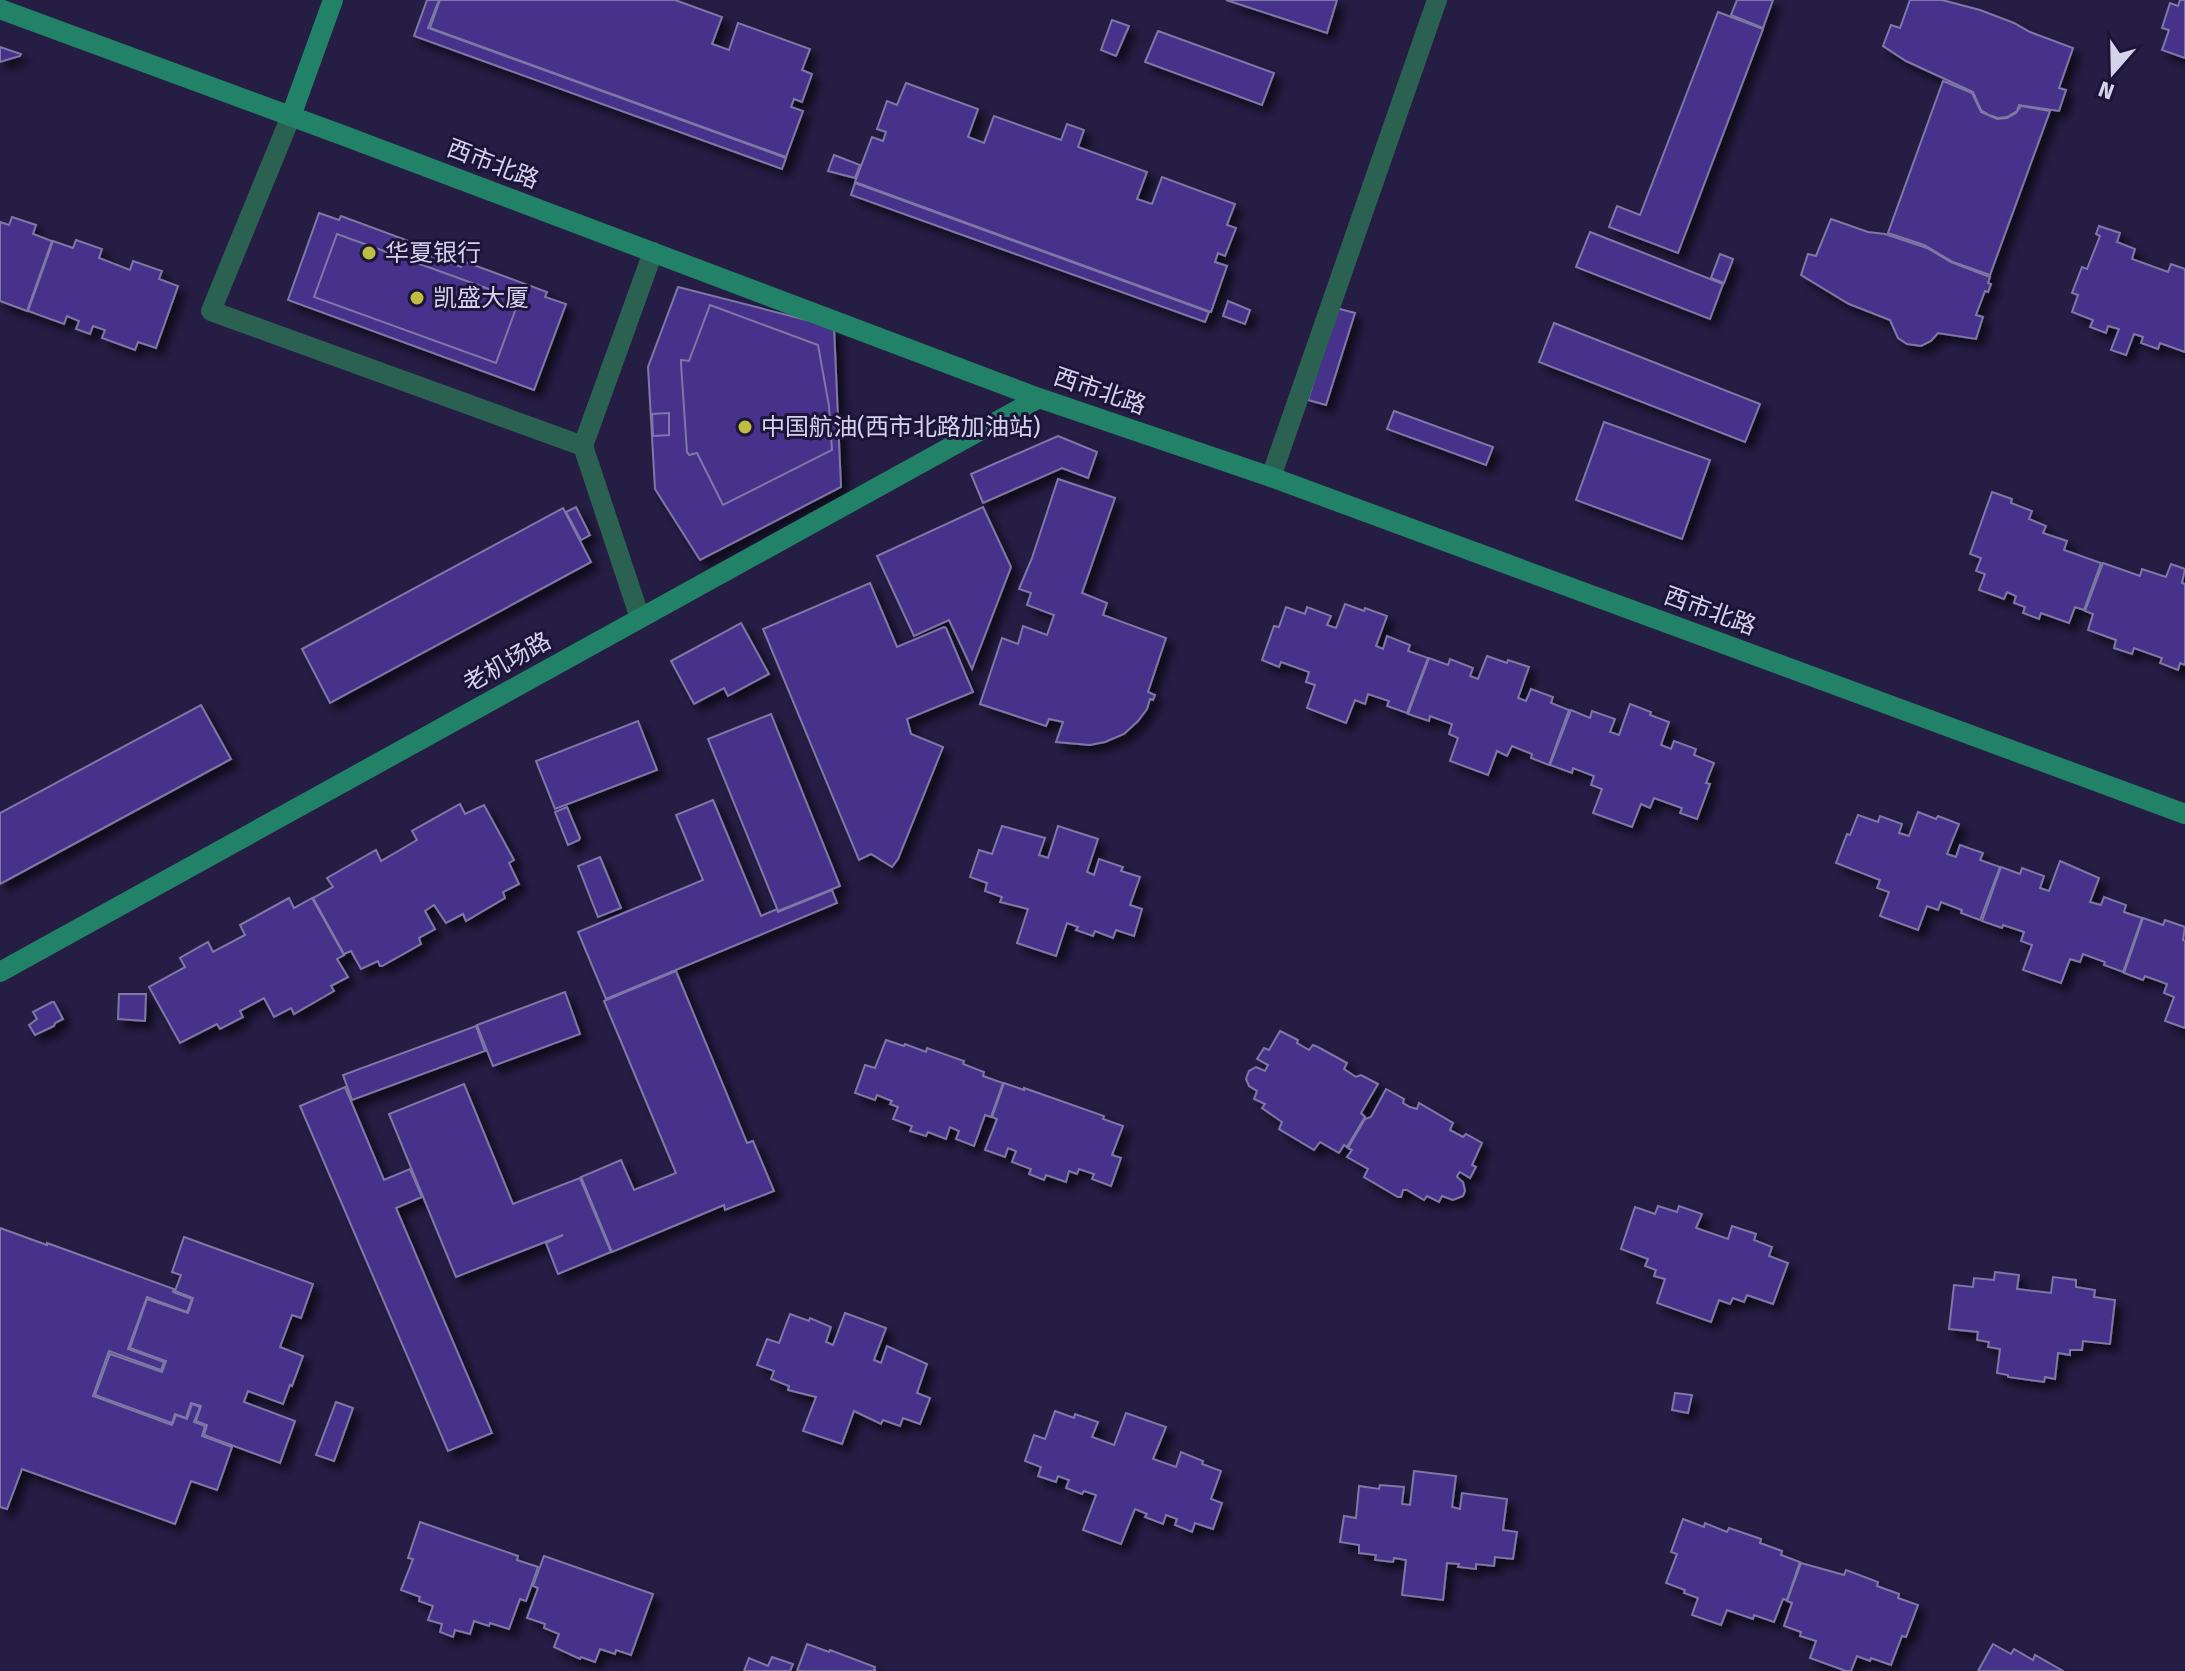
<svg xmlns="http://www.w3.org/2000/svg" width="2185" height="1671" viewBox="0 0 2185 1671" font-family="'Fira Sans','Noto Sans SC',sans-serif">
	<defs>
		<filter id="shadow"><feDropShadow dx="7" dy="7" stdDeviation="4" flood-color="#0009"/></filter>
	</defs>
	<rect width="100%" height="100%" fill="#251d44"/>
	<g fill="#47308b" stroke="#7d78a5" stroke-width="2" filter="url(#shadow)">
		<polygon points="427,0 439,0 428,28 786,158 782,169 414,36"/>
		<polygon points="440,0 675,0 722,17 712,44 729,50 738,23 810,49 802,70 812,74 802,102 794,99 791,107 803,111 786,157 430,28"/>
		<polygon points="1226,0 1337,0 1327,33"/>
		<polygon points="1737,0 1773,0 1763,28 1731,15"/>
		<polygon points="1910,0 1942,0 1980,10 2014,23 2030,32 2073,48 2059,88 2066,90 2059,111 2019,105 2017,111 2007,117 1998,118 1989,115 1981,110 1973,92 1906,61 1883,46 1891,25 1900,28"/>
		<polygon points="2180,0 2185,0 2185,58 2162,50 2169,30 2162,28 2170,3 2178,6"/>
		<polygon points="1718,12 1763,29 1678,253 1609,227 1617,206 1640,215"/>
		<polygon points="1112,20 1129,26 1116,56 1101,50"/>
		<polygon points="1158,31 1274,73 1262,105 1145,62"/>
		<polygon points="0,47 21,54 20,56 0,62"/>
		<polygon points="1943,81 1972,93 1981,112 1997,119 2007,118 2016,113 2021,106 2050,111 1990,275 1953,262 1924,245 1888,233"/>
		<polygon points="906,83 978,109 968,137 984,143 994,116 1061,140 1067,124 1084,130 1078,147 1147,172 1137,199 1152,204 1162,177 1235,204 1227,225 1236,228 1225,256 1218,253 1215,262 1227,266 1211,312 855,182 872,137 883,141 886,132 877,129 887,101 897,105"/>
		<polygon points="834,155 860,165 855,178 828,171"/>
		<polygon points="855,183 1209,312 1205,322 851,195"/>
		<polygon points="319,213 339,220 341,216 425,247 423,253 461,267 463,261 547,292 545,297 566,304 534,390 288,300"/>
		<polygon points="12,217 36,225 33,234 52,241 27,311 0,301 0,222 9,225"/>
		<polygon points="1831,219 1868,232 1885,234 1927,248 1951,262 1990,277 1988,283 1991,284 1988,292 1985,291 1976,315 1983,317 1976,339 1938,333 1931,341 1921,346 1907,344 1898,338 1890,320 1849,304 1801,275 1808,254 1816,256"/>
		<polygon points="2099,226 2120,233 2117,242 2135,249 2132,259 2168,272 2171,264 2185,269 2185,352 2160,343 2158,349 2141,343 2143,337 2134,334 2126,355 2111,350 2119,329 2108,326 2106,333 2090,327 2093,320 2072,312 2078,295 2072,293 2082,267 2087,269 2100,236 2096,234"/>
		<polygon points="1590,232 1723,284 1710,319 1576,267"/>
		<polygon points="337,234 519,300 496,363 314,297"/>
		<polygon points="76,240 102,249 99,258 130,270 133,261 162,271 159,279 178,286 156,348 138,342 135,350 102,338 105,330 93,326 90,334 76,329 79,321 67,316 64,324 28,311 53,241 73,248"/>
		<polygon points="1720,254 1733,259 1724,283 1711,278"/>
		<polygon points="678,287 834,327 841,487 700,560 655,489 648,367"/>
		<polygon points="1228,301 1250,310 1245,324 1223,316"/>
		<polygon points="710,305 818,345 829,406 832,450 723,505 697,453 689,455 687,452 681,364 681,360 689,361"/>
		<polygon points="1336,308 1355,313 1326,405 1308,400"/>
		<polygon points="1554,323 1760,404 1745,442 1539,362"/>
		<polygon points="1394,411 1493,447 1486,465 1387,429"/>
		<polygon points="669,413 669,435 653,436 652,414"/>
		<polygon points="1604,422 1710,460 1682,539 1576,500"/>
		<polygon points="1058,436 1097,452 1088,478 1062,468 983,503 971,474"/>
		<polygon points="1058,479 1115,498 1082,593 1107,603 1103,615 1166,638 1148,692 1155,695 1153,700 1150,699 1147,709 1138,721 1124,734 1105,742 1090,745 1056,742 1063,722 1049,719 1046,726 980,704 1002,638 1018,644 1023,626 1047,635 1054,615 1027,605 1031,593 1019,589 1032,558"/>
		<polygon points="1992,492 2012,499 2011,503 2032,511 2029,519 2046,526 2043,533 2067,541 2064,550 2101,563 2084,610 2075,607 2069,623 2041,613 2039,619 2023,613 2025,607 2014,603 2016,596 2007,592 2004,599 1979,590 1985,574 1976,571 1981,558 1970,554"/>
		<polygon points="576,507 590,535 581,540 566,512"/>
		<polygon points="983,507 1011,567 972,669 949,620 914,636 877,556"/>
		<polygon points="563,508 591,562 330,703 302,649"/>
		<polygon points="2103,563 2140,576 2142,569 2166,577 2171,564 2185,569 2182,583 2185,584 2185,665 2180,663 2178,670 2160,663 2162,658 2134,648 2132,654 2114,648 2116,640 2088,630 2093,614 2085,611"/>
		<polygon points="870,583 897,647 944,627 946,628 973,692 907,719 911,734 943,747 898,859 892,867 871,854 859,860 763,629"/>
		<polygon points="1345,604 1364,611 1365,608 1387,616 1376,646 1383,649 1387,636 1410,645 1408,651 1428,658 1407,713 1387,706 1389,701 1368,694 1365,704 1355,700 1346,723 1307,708 1315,685 1306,682 1309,672 1281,662 1279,667 1262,660 1274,626 1279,627 1286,607 1305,614 1307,607 1331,616 1327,625 1336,628"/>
		<polygon points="741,623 769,674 728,696 724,688 694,704 671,661"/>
		<polygon points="1487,656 1507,663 1508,660 1529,667 1518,698 1526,701 1531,689 1553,697 1551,703 1569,710 1549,765 1531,758 1532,754 1512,746 1507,756 1497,751 1488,775 1450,761 1458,738 1449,734 1452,724 1430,716 1429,721 1408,714 1429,658 1448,665 1450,659 1473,668 1470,676 1478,679"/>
		<polygon points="1630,704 1651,712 1650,715 1669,722 1661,745 1671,749 1674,741 1696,749 1694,755 1714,763 1706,783 1710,784 1697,819 1680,813 1682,808 1654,798 1650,808 1641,804 1632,827 1593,813 1602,789 1591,785 1594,776 1573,768 1572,773 1550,765 1571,710 1590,718 1592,711 1615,719 1610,732 1619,735"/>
		<polygon points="201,705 231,759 0,884 0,813"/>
		<polygon points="771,714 840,886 778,911 708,739"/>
		<polygon points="638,721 657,770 555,809 536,761"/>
		<polygon points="713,800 761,916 777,909 778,912 832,890 837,903 606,999 578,932 703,880 676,815"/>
		<polygon points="460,804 465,814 484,805 514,860 509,863 519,884 503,892 505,898 466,921 463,914 446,923 434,905 425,911 435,929 419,938 421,944 382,966 380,966 378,961 361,969 351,951 344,954 313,898 333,887 327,878 376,850 381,861 417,840 412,831"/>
		<polygon points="567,807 580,838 579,840 568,845 555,812"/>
		<polygon points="1918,812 1936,819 1938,816 1959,824 1947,854 1956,857 1960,845 1983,853 1980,860 2000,867 1980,920 1961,913 1962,910 1941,902 1938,910 1927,906 1918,930 1880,916 1889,892 1877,888 1880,880 1836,863 1847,834 1850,835 1858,815 1878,822 1880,816 1902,824 1899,833 1909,836"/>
		<polygon points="1002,826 1045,838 1039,855 1048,858 1058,826 1098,839 1087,872 1094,875 1099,859 1123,867 1121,871 1140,877 1130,905 1142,909 1134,936 1116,930 1113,938 1095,931 1093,936 1076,930 1078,927 1067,923 1056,956 1017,943 1028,909 1000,902 1002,897 985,891 987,883 970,877 979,850 992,854"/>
		<polygon points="600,857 621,908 598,917 578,866"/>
		<polygon points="2060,861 2099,878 2090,902 2101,905 2104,897 2126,905 2124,912 2142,918 2123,972 2104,965 2105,962 2083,954 2080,962 2070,959 2061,983 2023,970 2032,945 2021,941 2024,932 2003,925 2002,928 1982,921 2001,867 2020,874 2022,868 2044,876 2040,888 2049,891"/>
		<polygon points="289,898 294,908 312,898 344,955 337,959 348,977 331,986 334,991 294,1014 291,1008 274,1017 264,998 240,1011 243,1017 220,1029 217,1024 180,1043 149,987 185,967 180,958 208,942 213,952 245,935 240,925"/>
		<polygon points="2143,918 2163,925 2165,920 2185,927 2183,940 2185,941 2185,1028 2165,1021 2174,997 2164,993 2167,984 2145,976 2143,980 2124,973"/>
		<polygon points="676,971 747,1143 753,1141 774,1191 725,1210 724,1205 612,1252 581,1177 621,1160 634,1190 676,1173 604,1001"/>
		<polygon points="565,992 580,1034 493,1066 477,1025"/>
		<polygon points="119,994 146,994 145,1021 118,1019"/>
		<polygon points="52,1002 54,1002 63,1019 55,1023 54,1026 35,1035 29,1025 37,1019 33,1012"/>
		<polygon points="476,1026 485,1051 352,1100 343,1075"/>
		<polygon points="1280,1031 1298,1040 1297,1043 1309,1050 1313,1045 1318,1047 1347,1063 1344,1069 1356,1077 1361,1075 1378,1084 1361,1113 1365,1117 1347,1147 1344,1145 1339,1153 1320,1142 1314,1150 1279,1129 1282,1122 1262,1108 1265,1104 1254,1099 1257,1091 1249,1086 1246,1079 1249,1071 1256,1067 1265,1071 1268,1065 1257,1059 1264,1048 1269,1050"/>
		<polygon points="886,1040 904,1046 905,1044 926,1052 927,1048 964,1061 963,1064 984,1072 983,1076 1003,1083 991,1117 985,1115 974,1146 956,1139 959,1131 950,1127 946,1139 928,1132 926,1136 910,1131 912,1126 893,1119 898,1107 890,1104 892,1101 877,1095 875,1100 855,1093 865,1065 875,1068"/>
		<polygon points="1004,1083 1024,1090 1024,1088 1104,1116 1103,1119 1123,1126 1112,1155 1121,1158 1111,1186 1092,1179 1094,1174 1079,1169 1077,1174 1069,1171 1066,1182 1046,1175 1044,1180 1029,1174 1031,1169 1012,1162 1016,1151 1008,1148 1005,1157 985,1150 997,1119 992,1117"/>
		<polygon points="464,1084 513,1204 580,1178 611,1252 558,1274 546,1243 563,1235 456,1277 389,1114"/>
		<polygon points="345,1087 384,1180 410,1169 422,1197 396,1208 492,1433 448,1451 300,1106"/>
		<polygon points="1386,1089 1404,1099 1403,1103 1410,1107 1417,1109 1419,1103 1453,1123 1450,1130 1463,1137 1466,1134 1482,1143 1472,1165 1476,1167 1470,1178 1460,1172 1458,1174 1457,1177 1463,1182 1465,1191 1463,1196 1453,1200 1442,1196 1439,1202 1427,1196 1424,1200 1407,1190 1403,1190 1401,1197 1398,1197 1364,1177 1368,1169 1347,1157 1352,1150 1348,1148 1365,1119 1371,1117"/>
		<polygon points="1658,1206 1677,1212 1679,1206 1702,1214 1696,1228 1728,1239 1732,1226 1756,1234 1754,1240 1772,1247 1769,1256 1788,1263 1773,1304 1747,1295 1744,1302 1733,1298 1730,1304 1719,1300 1711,1322 1657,1303 1665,1279 1654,1276 1656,1270 1645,1266 1648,1259 1621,1249 1635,1207 1655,1214"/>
		<polygon points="0,1228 47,1245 47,1243 174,1289 173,1292 192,1299 187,1312 147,1297 128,1349 164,1362 161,1370 109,1351 93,1396 172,1425 176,1415 187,1419 192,1404 200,1407 194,1422 205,1426 202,1436 232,1447 217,1490 191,1481 175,1524 22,1469 7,1509 0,1507"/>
		<polygon points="184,1237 313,1284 301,1318 292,1315 280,1347 303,1356 292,1386 290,1385 283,1404 248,1391 244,1402 295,1421 280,1463 204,1435 207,1425 196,1421 201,1406 191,1403 186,1418 175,1414 172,1423 95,1395 110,1354 162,1372 166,1361 130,1348 147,1299 188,1313 193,1298 175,1291 181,1275 172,1272"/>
		<polygon points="1995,1272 2019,1275 2017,1289 2051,1293 2053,1277 2076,1280 2076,1287 2095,1290 2094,1297 2115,1300 2110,1344 2083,1341 2082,1350 2070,1350 2070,1355 2058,1353 2055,1379 2045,1377 2044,1382 2008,1377 2008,1375 1997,1373 2000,1349 1988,1347 1989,1342 1977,1340 1978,1332 1949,1329 1954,1285 1973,1287 1974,1278 1994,1280"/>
		<polygon points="845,1313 886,1328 874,1360 881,1363 887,1346 927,1364 917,1393 930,1398 920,1424 903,1418 900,1426 883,1420 881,1424 854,1411 842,1444 803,1431 816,1397 788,1390 789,1386 771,1379 774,1371 757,1365 767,1339 779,1343 790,1314 809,1321 810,1318 831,1327 826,1342 833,1345"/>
		<polygon points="1675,1393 1692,1395 1688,1413 1672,1410"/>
		<polygon points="336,1402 353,1408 334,1461 316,1455"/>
		<polygon points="1055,1411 1074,1418 1075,1414 1098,1422 1092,1437 1114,1445 1126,1413 1166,1427 1153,1459 1176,1467 1181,1452 1203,1461 1202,1464 1221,1471 1211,1499 1222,1503 1213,1529 1195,1523 1192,1532 1175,1525 1177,1519 1166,1515 1163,1524 1145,1517 1147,1514 1135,1509 1121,1544 1083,1530 1096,1495 1084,1491 1082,1494 1066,1488 1069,1480 1058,1476 1056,1482 1038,1476 1041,1467 1025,1461 1034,1435 1045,1439"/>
		<polygon points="1414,1471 1456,1476 1452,1507 1460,1509 1462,1493 1507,1499 1503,1530 1517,1532 1513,1559 1495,1557 1494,1566 1476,1564 1476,1569 1458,1567 1459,1564 1447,1563 1443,1600 1402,1595 1406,1560 1394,1558 1393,1562 1375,1560 1376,1555 1359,1553 1359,1545 1340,1542 1344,1516 1356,1518 1359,1486 1379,1489 1380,1485 1404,1487 1402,1504 1410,1505"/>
		<polygon points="1683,1519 1704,1527 1705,1523 1727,1532 1729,1528 1761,1539 1760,1543 1782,1551 1781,1555 1800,1562 1787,1600 1783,1599 1774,1622 1754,1615 1753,1619 1727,1610 1721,1625 1692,1615 1698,1598 1684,1593 1685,1590 1666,1583 1677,1554 1671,1552"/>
		<polygon points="420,1522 518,1556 517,1560 538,1567 526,1601 520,1599 509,1629 490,1623 489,1626 474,1621 470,1634 455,1630 453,1637 440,1632 442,1624 428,1620 433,1606 419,1601 420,1597 401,1590 413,1559 408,1558"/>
		<polygon points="544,1556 653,1594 631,1655 616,1650 615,1654 600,1649 595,1662 581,1657 580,1659 554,1647 559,1634 544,1628 545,1624 527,1618 538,1588 533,1586"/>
		<polygon points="1801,1563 1844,1575 1846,1570 1878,1582 1877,1586 1899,1594 1898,1598 1918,1605 1906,1637 1902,1636 1891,1665 1871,1658 1870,1661 1857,1656 1851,1671 1846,1671 1810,1658 1816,1641 1800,1636 1801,1632 1784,1626 1792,1603 1787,1601"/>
		<polygon points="807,1644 829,1652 830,1650 875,1667 874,1670 876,1671 797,1671"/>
		<polygon points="1993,1644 2011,1654 2014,1649 2033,1660 2035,1655 2063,1671 1978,1671"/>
		<polygon points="772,1657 793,1664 790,1671 744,1671 749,1658 768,1666"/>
	</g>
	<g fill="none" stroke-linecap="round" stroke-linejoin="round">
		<polyline stroke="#2b6150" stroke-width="20" points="1271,477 1437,0"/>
		<g stroke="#2b6150" stroke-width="20">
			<polyline points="291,116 211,311 583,446"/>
			<polyline points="640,618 583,446 653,252"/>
		</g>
		<g stroke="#228267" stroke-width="20">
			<polyline points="0,9 342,135 1039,398 1271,477 2185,814"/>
			<polyline points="291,116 333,0"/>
			<polyline points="0,972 1039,398"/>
		</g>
	</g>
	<g fill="#bebf42" stroke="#1c1439" stroke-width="3">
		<circle cx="369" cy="253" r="8"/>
		<circle cx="417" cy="298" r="8"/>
		<circle cx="745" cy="427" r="8"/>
	</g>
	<g text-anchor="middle" stroke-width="6" stroke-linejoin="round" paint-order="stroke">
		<g font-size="24" fill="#d5d3ec" stroke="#1c1439">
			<text transform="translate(493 164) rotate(21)" y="8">西市北路</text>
			<text transform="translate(1100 391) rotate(19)" y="8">西市北路</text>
			<text transform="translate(1710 611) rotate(20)" y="8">西市北路</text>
			<text transform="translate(507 662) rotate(-29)" y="8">老机场路</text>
		</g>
		<g font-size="24" fill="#d5d3ec" stroke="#1c1439" text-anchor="start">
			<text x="385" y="261">华夏银行</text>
			<text x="433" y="306">凯盛大厦</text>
			<text x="761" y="435">中国航油(西市北路加油站)</text>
		</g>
	</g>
	<g transform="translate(2113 72) rotate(200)" stroke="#1c1439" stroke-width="6" paint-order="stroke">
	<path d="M0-6L14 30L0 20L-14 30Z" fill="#d5d3ec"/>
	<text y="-12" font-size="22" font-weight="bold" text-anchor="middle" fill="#d5d3ec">N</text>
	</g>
</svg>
